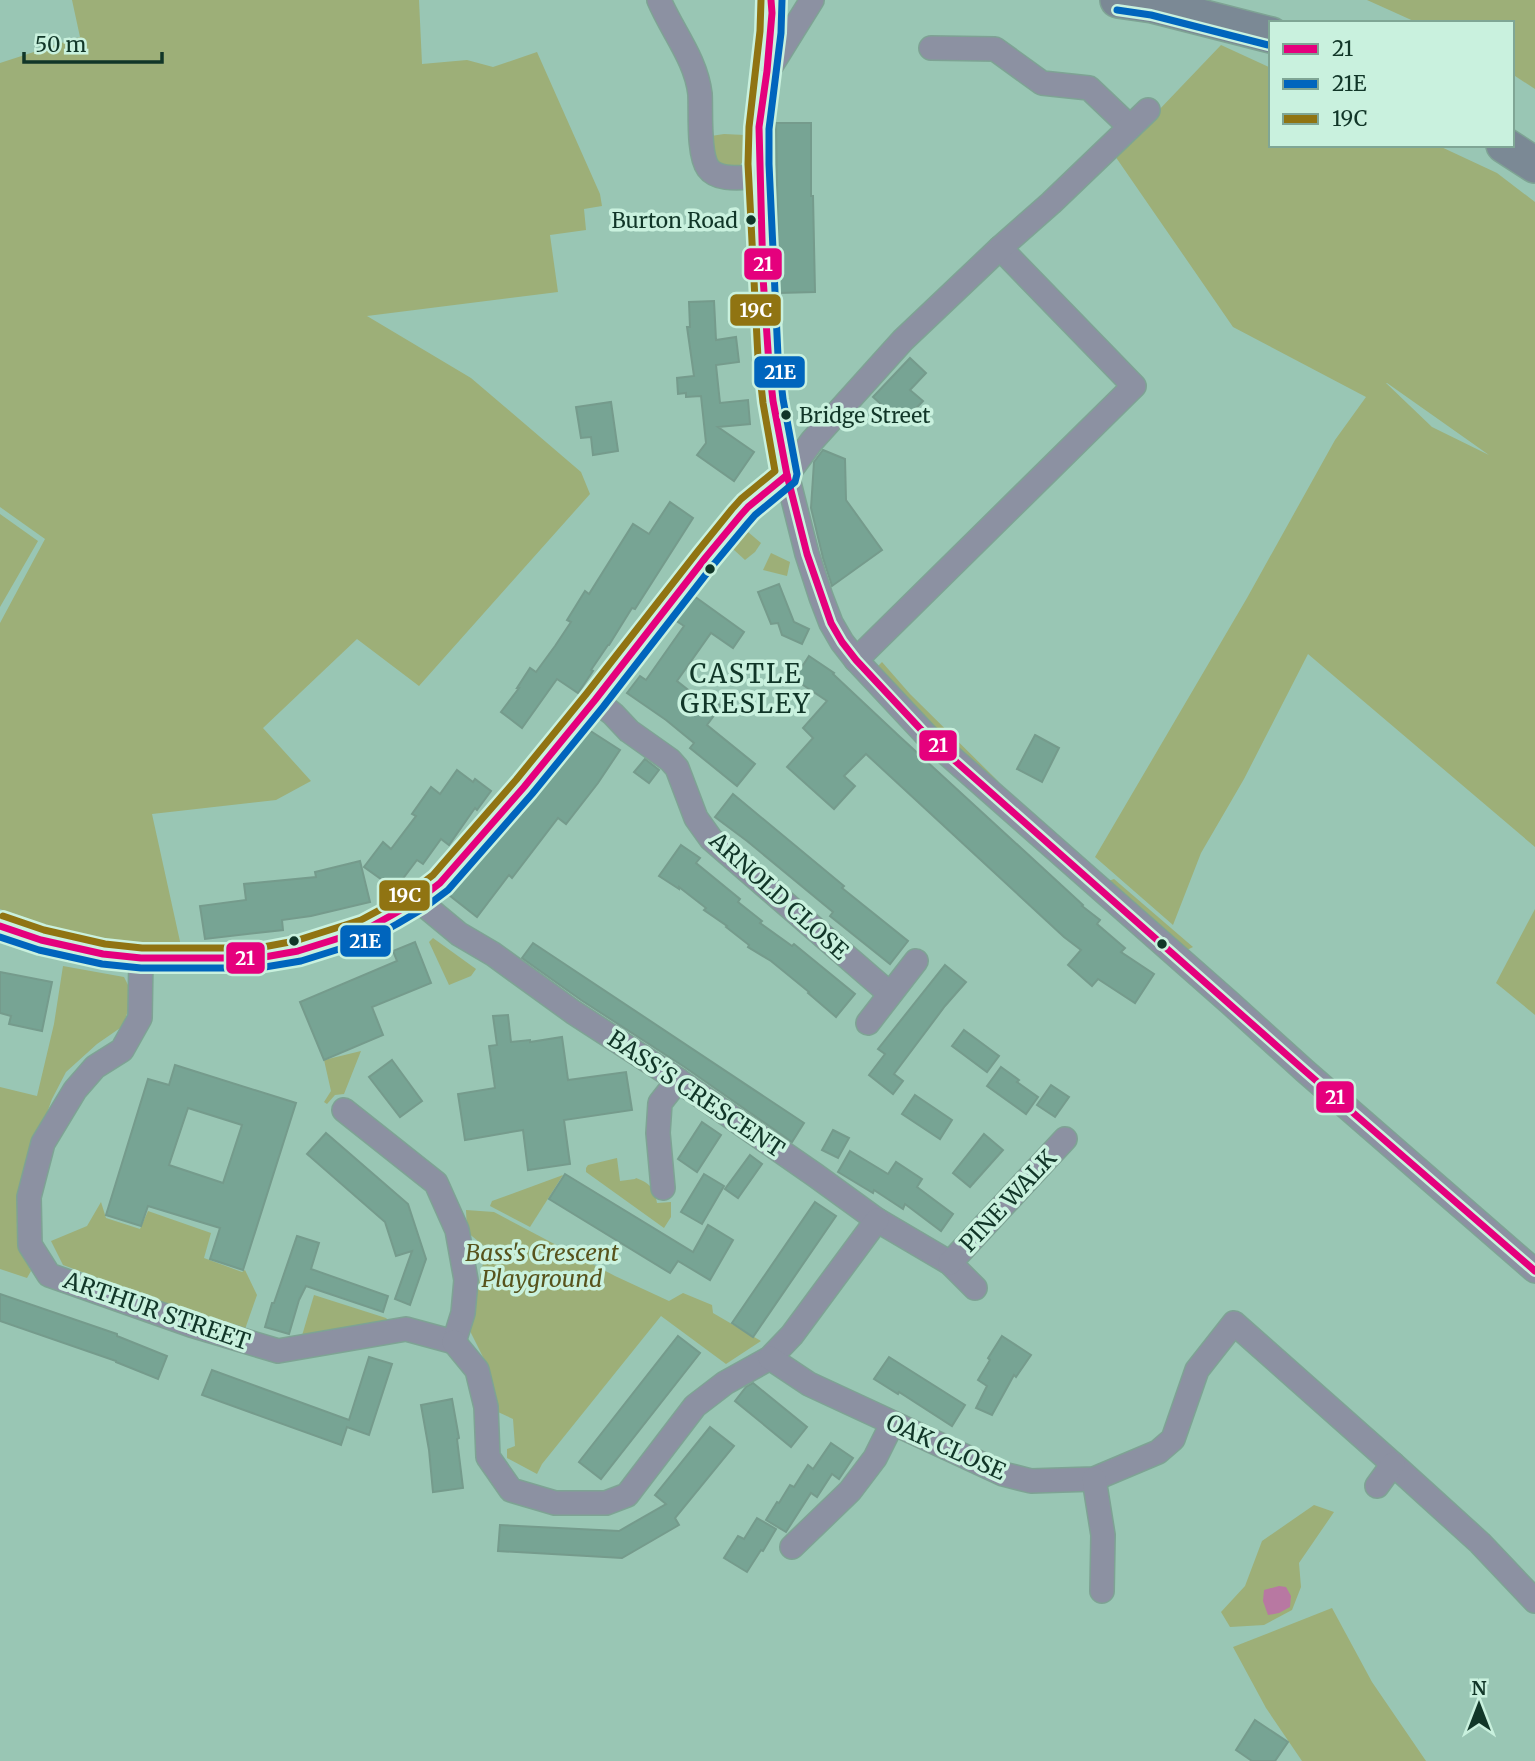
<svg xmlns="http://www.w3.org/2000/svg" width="1535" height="1761" viewBox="0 0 1535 1761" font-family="Merriweather,serif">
	<rect width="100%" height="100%" fill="#99c6b4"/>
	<g fill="#9daf78" fill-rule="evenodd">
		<polygon points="72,0 419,0 422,64 467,60 493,67 537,52 600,194 602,206 584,209 586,230 550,235 558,292 367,316 471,378 581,472 590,494 419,686 357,639 263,728 311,781 276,800 152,814 181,946 98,945 46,927 0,909 0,623 45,539 0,507 0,63 80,37"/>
		<polygon points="1367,0 1535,0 1535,89 1512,74 1512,23 1418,23"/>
		<path d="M1221,45L1271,68V145H1437L1497,173L1535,202V847L1308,654L1244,779L1201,853L1173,925L1095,857L1247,598L1335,440L1366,397L1233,327L1115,156ZM1386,383H1387L1489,455L1432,427Z"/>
		<polygon points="724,134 745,135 744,159 738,169 714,163 711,136"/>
		<polygon points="0,514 38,541 0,607"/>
		<polygon points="748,532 761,543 755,552 745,560 733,549"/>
		<polygon points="771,553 790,562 787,576 763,570"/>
		<path d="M882,662L910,694L1000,783C955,748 914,709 878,666Z"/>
		<polygon points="1114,879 1193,947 1185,951 1108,881"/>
		<polygon points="1535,909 1535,1015 1496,983"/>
		<polygon points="433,938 476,969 471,976 449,985 429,942"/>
		<path d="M63,966L124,977L133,995L123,1026L97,1044L66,1072L52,1099L29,1162L33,1163C19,1207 6,1226 31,1271L27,1278L0,1269V1087L37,1096L54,1024Z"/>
		<polygon points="361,1051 344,1094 335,1095 327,1104 324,1102 331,1091 324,1060"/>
		<path d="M617,1158L620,1181L635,1179L636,1178C650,1183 655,1189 657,1203L671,1202V1217L664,1228L586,1172V1168L588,1165Z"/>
		<polygon points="563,1175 530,1227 490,1206 492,1201"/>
		<polygon points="101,1202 106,1218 140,1229 148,1211 211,1233 204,1258 242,1272 245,1270 257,1295 244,1332 63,1265 51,1241 87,1226"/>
		<polygon points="466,1210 494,1212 615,1276 669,1301 683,1293 712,1305 713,1313 761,1341 726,1364 661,1316 542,1464 537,1474 507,1458 507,1449 515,1446 513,1419 498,1412 489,1369 470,1331 483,1263 490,1251 467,1232"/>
		<polygon points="314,1295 386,1318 388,1320 384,1322 301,1339"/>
		<polygon points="1314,1505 1334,1512 1299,1563 1301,1587 1292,1610 1264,1625 1230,1627 1221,1612 1245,1586 1262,1541"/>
		<polygon points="1332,1608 1372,1682 1426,1761 1302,1761 1266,1708 1233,1647"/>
	</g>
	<polygon fill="#b878a2" points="1279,1586 1286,1587 1291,1596 1290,1607 1279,1613 1268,1615 1263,1601 1264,1590"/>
	<g fill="#77a494" stroke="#759b8c" stroke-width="2" fill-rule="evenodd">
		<polygon points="776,123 811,123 811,196 813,196 815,292 779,293"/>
		<polygon points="714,301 716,340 736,337 739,362 716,365 720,403 748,400 750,424 718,427 754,452 734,481 697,455 706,443 701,396 686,397 686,393 678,394 677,378 694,376 687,327 690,327 689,302"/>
		<polygon points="910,358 926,373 910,390 923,401 902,423 873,397"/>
		<polygon points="611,402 618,451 593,455 591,437 581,438 576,407"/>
		<polygon points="823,450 845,459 846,500 882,550 832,586 823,558 811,508 814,462"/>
		<polygon points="670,502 693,518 635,609 632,608 609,645 608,645 591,670 593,671 578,693 557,679 522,728 501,712 519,688 517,688 530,668 536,672 555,646 571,622 567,620 585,591 589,594 633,524 649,534"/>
		<polygon points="779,584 794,622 809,629 802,644 782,635 778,623 771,624 758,592"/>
		<polygon points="694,596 744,632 733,648 711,633 677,681 701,700 706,694 721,706 707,725 755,764 737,786 690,748 694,743 666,720 627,693 640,676 646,680 684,626 675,620"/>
		<polygon points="809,656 834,673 833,674 899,736 1083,905 1082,906 1100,920 1097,924 1125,948 1121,952 1154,974 1135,1003 1098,979 1092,986 1068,965 1081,950 1064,937 866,754 844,776 855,786 834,809 787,767 813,738 803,728 827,701 794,679"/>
		<polygon points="589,730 620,750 598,783 566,824 558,818 512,878 509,875 477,917 449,895 521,813 522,814 562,762 564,763"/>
		<polygon points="1035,735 1059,748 1042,782 1017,769"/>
		<polygon points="645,759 659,770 649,783 634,772"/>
		<polygon points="457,770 473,782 475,779 491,791 477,810 475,808 449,845 441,839 423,864 417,860 395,889 364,867 383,842 391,849 416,816 412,814 431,787 440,794"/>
		<polygon points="733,794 844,886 842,888 908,941 890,964 830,916 833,912 747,841 715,817"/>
		<polygon points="681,845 700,858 696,863 740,899 738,902 762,921 760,923 792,946 794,944 855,994 836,1017 808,993 809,992 771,961 748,947 749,945 726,927 727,926 704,910 706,908 679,887 679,889 659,876"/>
		<polygon points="360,861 370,902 311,916 282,920 283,930 205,939 200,906 246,900 244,884 316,877 315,872"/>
		<polygon points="415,942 431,983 372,1007 383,1035 324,1060 300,1002 397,961 393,951"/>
		<polygon points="533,943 804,1123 792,1142 686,1068 581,1000 522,958"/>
		<polygon points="945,965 966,982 945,1006 894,1074 903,1081 893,1094 869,1075 885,1054 878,1049"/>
		<polygon points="0,972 52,982 42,1031 9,1024 11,1016 0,1013"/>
		<polygon points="508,1015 511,1042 530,1040 530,1042 562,1037 568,1080 626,1072 632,1110 564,1120 570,1164 528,1170 523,1130 465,1140 458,1094 495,1088 489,1046 497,1045 493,1016"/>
		<polygon points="964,1030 999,1056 987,1072 952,1046"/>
		<polygon points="392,1060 422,1101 400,1117 369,1077"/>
		<path d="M175,1065L296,1103L243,1270L210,1259L220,1228L148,1206L141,1226L106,1215L148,1079L169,1085ZM188,1108L242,1125L223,1183L169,1165Z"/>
		<polygon points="1001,1067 1019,1080 1017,1082 1038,1097 1026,1114 987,1086"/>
		<polygon points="1051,1085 1069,1097 1055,1117 1037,1105"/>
		<polygon points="915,1095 952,1120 940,1139 902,1114"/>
		<polygon points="702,1122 721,1135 697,1172 678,1159"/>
		<polygon points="833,1130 849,1138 838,1158 822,1150"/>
		<polygon points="326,1133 408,1204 426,1259 410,1305 395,1299 412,1251 396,1256 385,1222 307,1154"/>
		<polygon points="984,1134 1003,1150 970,1187 953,1173"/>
		<polygon points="850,1151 888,1174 896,1162 922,1179 917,1187 953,1214 941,1231 905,1204 903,1209 874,1190 873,1193 838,1172"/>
		<polygon points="750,1155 762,1164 738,1198 725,1189"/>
		<polygon points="565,1174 693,1252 708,1225 733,1240 710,1280 678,1261 670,1273 549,1199"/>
		<polygon points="704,1174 724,1186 702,1224 681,1212"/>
		<polygon points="815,1202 836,1216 753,1337 732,1323"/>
		<polygon points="297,1236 319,1243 311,1269 388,1296 383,1312 306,1286 299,1300 289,1334 265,1327 272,1303 274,1303"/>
		<polygon points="0,1294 117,1334 117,1336 167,1356 158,1379 116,1362 116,1361 0,1321"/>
		<polygon points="678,1336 700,1353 601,1479 579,1462"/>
		<polygon points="1002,1336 1031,1355 1016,1377 1014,1375 992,1415 976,1408 987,1386 978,1380 990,1360 988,1358"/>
		<polygon points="369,1357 392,1364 369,1435 347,1427 341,1445 202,1395 212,1370 349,1420"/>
		<polygon points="889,1357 965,1405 952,1426 899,1392 898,1394 874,1379"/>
		<polygon points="753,1383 807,1427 791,1447 735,1401 746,1387"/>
		<polygon points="452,1399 459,1438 457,1439 463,1488 433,1492 429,1450 421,1405"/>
		<polygon points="710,1427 734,1446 675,1518 679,1525 622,1558 498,1551 500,1525 619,1531 666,1504 655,1495"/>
		<polygon points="831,1443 853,1458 839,1479 832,1474 817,1497 811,1493 786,1532 766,1520 777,1502 779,1503 790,1485 794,1487 808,1465 813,1469"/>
		<polygon points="757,1518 776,1529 763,1551 761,1550 747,1572 724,1558 738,1536 744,1539"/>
		<polygon points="1255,1720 1288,1742 1275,1761 1252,1761 1236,1750"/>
	</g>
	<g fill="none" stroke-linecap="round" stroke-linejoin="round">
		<defs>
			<g id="minor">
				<path d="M659,0C672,31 696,59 700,94C701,112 698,154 708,168C718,182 744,177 759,177"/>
				<polyline points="771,0 772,13 767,71 759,127 763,277 769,365 773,401 787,475 807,554 821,597 831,623 842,642 856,660 927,736 1230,1003 1305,1071 1535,1271"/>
				<polyline points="931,48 995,49 1042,83 1089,88 1130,127"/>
				<polyline points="771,66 812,0"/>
				<polyline points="856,660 1134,386 1000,248"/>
				<polyline points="595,700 613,714 629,731 670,760 677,768 696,818 711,839 890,994"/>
				<polyline points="418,900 459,934 493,954 573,1012 678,1080 815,1175 877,1220 950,1263 975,1288"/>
				<polyline points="0,926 41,940 103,954 141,958 259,958 298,951 365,930 418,900 440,883 504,811 595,700 706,557 748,507 787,475 812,441 903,340 1000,248 1051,203 1148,110"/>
				<polyline points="141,958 140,1018 122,1050 95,1067 75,1090 43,1143 29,1197 30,1245 49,1275 191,1325 278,1351 406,1329 454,1342"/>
				<polyline points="868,1023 916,961"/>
				<polyline points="344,1110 436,1183 457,1230 466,1280 463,1313 454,1342"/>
				<polyline points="663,1188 658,1133 660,1103 678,1080"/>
				<polyline points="950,1263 1065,1139"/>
				<polyline points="454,1342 477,1370 486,1407 488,1457 511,1490 555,1503 606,1503 627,1495 695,1406 725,1383 770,1358 792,1335 877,1220"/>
				<polyline points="770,1358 809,1384 1003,1474 1031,1481 1094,1479 1158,1452 1173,1439 1197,1370 1234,1323 1393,1464 1480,1543 1535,1601"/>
				<polyline points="1094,1479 1103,1535 1102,1591"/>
				<polyline points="1377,1486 1393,1464"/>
				<polyline points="792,1547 850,1491 875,1458 892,1424"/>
			</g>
			<g id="highway">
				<polyline points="1118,0 1153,5 1271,35"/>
				<polyline points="1504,145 1535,165"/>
			</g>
		</defs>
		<use href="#minor" stroke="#7ea394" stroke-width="26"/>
		<use href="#highway" stroke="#7ea394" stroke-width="38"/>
		<use href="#minor" stroke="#8c91a2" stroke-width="23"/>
		<use href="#highway" stroke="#7b8995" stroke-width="35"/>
		<defs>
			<g id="bus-1">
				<polyline points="771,0 772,13 767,71 759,127 763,277 769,365 773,401 787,475 807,554 831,623 842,642 856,660 927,736 1305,1071 1535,1271"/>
				<polyline points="0,926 41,940 103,954 141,958 259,958 298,951 365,930 392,915 418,900 440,883 524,787 595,700 706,557 740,516 748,507 787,475"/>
			</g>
			<g id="bus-2">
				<polyline points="1117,10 1151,15 1268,45"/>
				<polyline points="0,937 39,950 102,964 141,968 259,968 301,961 368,940 397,924 424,908 448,890 532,794 603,707 714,564 748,523 755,515 795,482 797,474 783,399 778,356 769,164 769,129 781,33 782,0"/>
			</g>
			<polyline id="bus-3" points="3,916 44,930 105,944 142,948 258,948 295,941 361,920 387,906 412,891 433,875 516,780 587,693 698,551 732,509 741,499 775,471 763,403 758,358 748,164 749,127 760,31 761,0"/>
		</defs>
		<use href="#bus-1" stroke="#c9f1de" stroke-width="12"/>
		<use href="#bus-2" stroke="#c9f1de" stroke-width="12"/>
		<use href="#bus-3" stroke="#c9f1de" stroke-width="12"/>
		<use href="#bus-1" stroke="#e5007d" stroke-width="7"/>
		<use href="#bus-2" stroke="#0065bd" stroke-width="7"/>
		<use href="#bus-3" stroke="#907412" stroke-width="7"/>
	</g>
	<g fill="#113628" stroke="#c9f1de" stroke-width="2.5">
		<circle cx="751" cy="220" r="6"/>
		<circle cx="786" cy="415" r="6"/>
		<circle cx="710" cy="569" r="6"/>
		<circle cx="294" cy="941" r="6"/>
		<circle cx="1162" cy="944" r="6"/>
	</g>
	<g text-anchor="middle" stroke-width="7" stroke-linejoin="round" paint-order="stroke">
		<g font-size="21" fill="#113628" stroke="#c9f1de" text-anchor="end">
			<text x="738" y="228">Burton Road</text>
			<text x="799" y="423" text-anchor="start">Bridge Street</text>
		</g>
		<g font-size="23" fill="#113628" stroke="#c9f1de">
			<text transform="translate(779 896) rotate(42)" y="8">ARNOLD CLOSE</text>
			<text transform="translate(696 1094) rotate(34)" y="8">BASS'S CRESCENT</text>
			<text transform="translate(1008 1201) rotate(-47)" y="8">PINE WALK</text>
			<text transform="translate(157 1311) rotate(19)" y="8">ARTHUR STREET</text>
			<text transform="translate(946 1447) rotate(24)" y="8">OAK CLOSE</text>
		</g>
		<g font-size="23" font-style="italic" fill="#57531c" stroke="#c9f1de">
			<text x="542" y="1261">Bass's Crescent<tspan x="542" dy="26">Playground</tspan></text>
		</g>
		<g font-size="26" letter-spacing="2" fill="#113628" stroke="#c9f1de">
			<text x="746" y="683">CASTLE<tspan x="746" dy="30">GRESLEY</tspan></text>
		</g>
	</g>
	<g stroke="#c9f1de" stroke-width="2.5">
		<rect x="743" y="247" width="40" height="34" rx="7" fill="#e5007d"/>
		<rect x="729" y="293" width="53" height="34" rx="7" fill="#907412"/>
		<rect x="753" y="355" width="53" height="34" rx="7" fill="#0065bd"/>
		<rect x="918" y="729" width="40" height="33" rx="7" fill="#e5007d"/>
		<rect x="378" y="879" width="53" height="33" rx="7" fill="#907412"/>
		<rect x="339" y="924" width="53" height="34" rx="7" fill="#0065bd"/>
		<rect x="225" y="941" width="41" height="34" rx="7" fill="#e5007d"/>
		<rect x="1315" y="1080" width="40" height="34" rx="7" fill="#e5007d"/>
	</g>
	<g font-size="19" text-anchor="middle" font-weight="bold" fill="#fff">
		<text x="763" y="271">21</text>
		<text x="756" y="317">19C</text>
		<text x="780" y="379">21E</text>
		<text x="938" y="752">21</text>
		<text x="405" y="902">19C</text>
		<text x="365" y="948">21E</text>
		<text x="245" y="965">21</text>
		<text x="1335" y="1104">21</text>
	</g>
	<rect x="1269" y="21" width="245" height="126" fill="#c9f1de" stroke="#7fa695" stroke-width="2"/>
	<rect x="1283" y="44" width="35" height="10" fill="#e5007d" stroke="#7fa695" stroke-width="2"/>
	<text x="1332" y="56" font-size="21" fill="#113628">21</text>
	<rect x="1283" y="79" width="35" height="10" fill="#0065bd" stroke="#7fa695" stroke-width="2"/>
	<text x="1332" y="91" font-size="21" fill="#113628">21E</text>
	<rect x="1283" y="114" width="35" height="10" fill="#907412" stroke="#7fa695" stroke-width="2"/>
	<text x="1332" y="126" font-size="21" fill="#113628">19C</text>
	<g transform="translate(1479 1705)" stroke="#c9f1de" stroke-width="5" paint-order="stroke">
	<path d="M0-5L12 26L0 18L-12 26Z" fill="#113628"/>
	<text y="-10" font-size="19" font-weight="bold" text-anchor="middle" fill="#113628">N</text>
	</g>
	<path d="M24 52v10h138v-10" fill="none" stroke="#113628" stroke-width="3.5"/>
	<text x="35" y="52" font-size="21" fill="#113628" stroke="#c9f1de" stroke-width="5" paint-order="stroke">50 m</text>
</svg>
